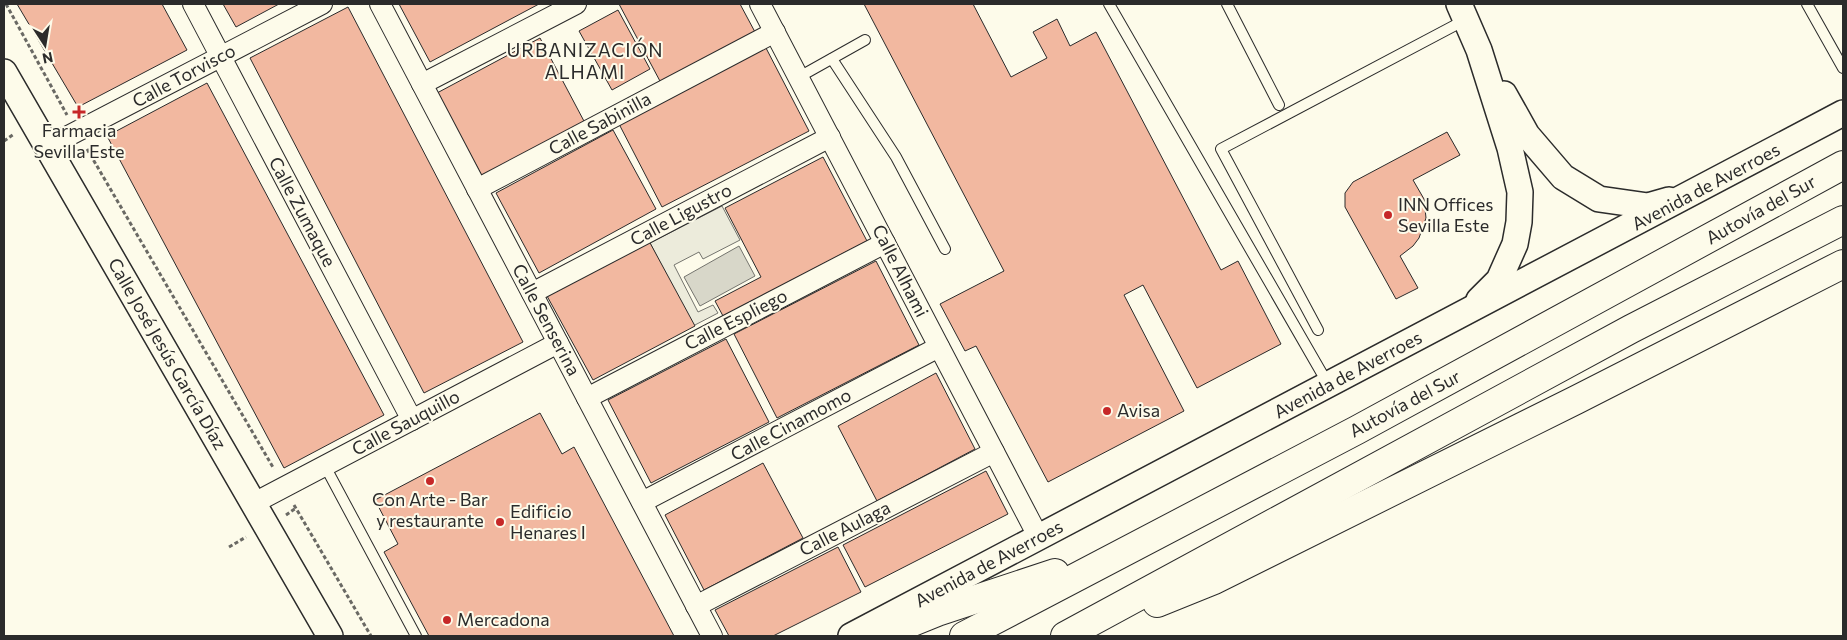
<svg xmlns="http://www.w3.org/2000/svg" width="1847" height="640" viewBox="0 0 1847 640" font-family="Commissioner,sans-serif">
	<rect width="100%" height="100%" fill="#fdfbea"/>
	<polygon fill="#ecebdb" stroke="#74746e" points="722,206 740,240 703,259 699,252 674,265 698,312 713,305 718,313 693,326 650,243"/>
	<polygon fill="#d8d7c9" stroke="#74746e" points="739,246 755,276 700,306 684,277"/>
	<g fill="#f2b8a0" stroke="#2b2b2b">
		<polygon points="17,4 162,4 187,50 78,107"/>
		<polygon points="223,4 279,4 236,27"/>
		<polygon points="399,4 539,4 430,62"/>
		<polygon points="619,4 740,4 755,32 661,83"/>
		<polygon points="864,4 973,4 1011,77 1047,58 1033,32 1057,19 1070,46 1096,32 1221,270 1238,261 1281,344 1197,388 1143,285 1124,295 1184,411 1048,482 976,346 965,351 940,304 1004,271"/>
		<polygon points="348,7 523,342 424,393 250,58"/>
		<polygon points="618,10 650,69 612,90 579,31"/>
		<polygon points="540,38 585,123 483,178 437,93"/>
		<polygon points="766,48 809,131 662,207 619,124"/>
		<polygon points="207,83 384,415 284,468 107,136"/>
		<polygon points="613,130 656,209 539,273 496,193"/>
		<polygon points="1447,132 1460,155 1413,180 1424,199 1426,218 1419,238 1413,246 1400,256 1418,288 1396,299 1345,207 1345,193 1353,182"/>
		<polygon points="823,157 867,241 723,316 715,301 761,277 725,208"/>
		<polygon points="649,241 695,326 593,380 547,296"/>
		<polygon points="876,261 919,345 777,418 734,334"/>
		<polygon points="726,339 769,422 651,483 608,400"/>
		<polygon points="936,373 975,449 877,501 838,426"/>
		<polygon points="540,413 562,454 574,447 674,636 429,636 384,552 398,544 375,500"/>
		<polygon points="763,463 803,538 704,590 665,515"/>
		<polygon points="986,471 1008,514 865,587 843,545"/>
		<polygon points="838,547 861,592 773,636 729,636 715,610"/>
	</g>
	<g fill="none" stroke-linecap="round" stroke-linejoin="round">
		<defs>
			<g id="service">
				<polyline points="1109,4 1328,384"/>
				<polyline points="1227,4 1279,105"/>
				<polyline points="1807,4 1843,68"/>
				<polyline points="832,59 896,157 945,249"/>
				<polyline points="799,77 865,40"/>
				<polyline points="1318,330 1221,149 1465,20"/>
				<polyline points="325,466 416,636"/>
			</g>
			<g id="minor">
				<polyline points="193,4 412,420"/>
				<polyline points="380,4 712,636"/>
				<polyline points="760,4 1039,538"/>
				<polyline points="422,84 576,4"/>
				<polyline points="47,147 322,4"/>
				<polyline points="477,189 775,32"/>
				<polyline points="532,293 830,137"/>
				<polyline points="587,398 885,243"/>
				<polyline points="642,502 939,347"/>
				<polyline points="254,503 558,343"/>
				<polyline points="696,606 994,452"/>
			</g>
			<g id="tertiary">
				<polyline points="1459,4 1479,50 1510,148 1520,192 1519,222 1515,244 1499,280 1479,300"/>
				<polyline points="4,72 330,636"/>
				<polyline points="1504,94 1527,135 1563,177 1599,199 1648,206 1669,200"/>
				<polyline points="851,636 1843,113"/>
			</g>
			<g id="motorway">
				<polyline points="1157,603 1214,580 1576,400 1843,264"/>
				<polyline points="878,636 937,612 1055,573"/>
				<polyline points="964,636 1357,430 1843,165"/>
				<polyline points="1065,636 1631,329 1843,220"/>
			</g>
		</defs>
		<use href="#service" stroke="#2b2b2b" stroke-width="12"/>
		<use href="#minor" stroke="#2b2b2b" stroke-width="22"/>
		<use href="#tertiary" stroke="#2b2b2b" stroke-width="28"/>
		<use href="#motorway" stroke="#2b2b2b" stroke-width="30"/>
		<g stroke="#6a6964" stroke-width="3" stroke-dasharray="4 2.5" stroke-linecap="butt">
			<polyline points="6,4 67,115"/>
			<polyline points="4,141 14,134"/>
			<polyline points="87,149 274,469"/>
			<polyline points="294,505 371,636"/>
			<polyline points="286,515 296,508"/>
			<polyline points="229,547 246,537"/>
		</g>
		<use href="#service" stroke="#fdfbea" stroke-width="10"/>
		<use href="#minor" stroke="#fdfbea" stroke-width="20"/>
		<use href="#tertiary" stroke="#fdfbea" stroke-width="25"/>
		<use href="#motorway" stroke="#fdfbea" stroke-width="28"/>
	</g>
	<g fill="#c62828" stroke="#fdfbea" stroke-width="2">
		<path d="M76.5 104.5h5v5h5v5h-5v5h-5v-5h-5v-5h5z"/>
		<circle cx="1388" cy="215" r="5"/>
		<circle cx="1107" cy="411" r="5"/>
		<circle cx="430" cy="481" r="5"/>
		<circle cx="500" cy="522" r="5"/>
		<circle cx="447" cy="620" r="5"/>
	</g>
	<g text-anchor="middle" stroke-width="4" stroke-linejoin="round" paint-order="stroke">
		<g font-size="18" fill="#2b2b2b" stroke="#fdfbea">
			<text transform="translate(184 76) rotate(-28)" y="6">Calle Torvisco</text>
			<text transform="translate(600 124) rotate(-28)" y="6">Calle Sabinilla</text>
			<text transform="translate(1706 187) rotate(-28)" y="6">Avenida de Averroes</text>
			<text transform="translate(1761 210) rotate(-29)" y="6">Autovía del Sur</text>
			<text transform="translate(302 212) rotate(62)" y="6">Calle Zumaque</text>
			<text transform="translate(681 215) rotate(-28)" y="6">Calle Ligustro</text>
			<text transform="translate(900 271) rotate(63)" y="6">Calle Alhami</text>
			<text transform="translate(546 320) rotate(62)" y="6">Calle Senserina</text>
			<text transform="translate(736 320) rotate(-27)" y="6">Calle Espliego</text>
			<text transform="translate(167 354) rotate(60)" y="6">Calle José Jesús García Díaz</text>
			<text transform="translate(1348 375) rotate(-28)" y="6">Avenida de Averroes</text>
			<text transform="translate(1405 404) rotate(-28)" y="6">Autovía del Sur</text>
			<text transform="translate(406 423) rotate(-28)" y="6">Calle Sauquillo</text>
			<text transform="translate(791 425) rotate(-28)" y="6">Calle Cinamomo</text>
			<text transform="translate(845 529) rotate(-27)" y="6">Calle Aulaga</text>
			<text transform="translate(989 564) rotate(-28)" y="6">Avenida de Averroes</text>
		</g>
		<g font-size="18" fill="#2b2b2b" stroke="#fdfbea" text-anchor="start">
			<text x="79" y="137" text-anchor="middle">Farmacia<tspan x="79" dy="21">Sevilla Este</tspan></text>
			<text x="1398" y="211">INN Offices<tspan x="1398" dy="21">Sevilla Este</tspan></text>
			<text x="1117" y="417">Avisa</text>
			<text x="430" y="506" text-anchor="middle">Con Arte - Bar<tspan x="430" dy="21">y restaurante</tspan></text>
			<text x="510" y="518">Edificio<tspan x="510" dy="21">Henares I</tspan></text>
			<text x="457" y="626">Mercadona</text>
		</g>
		<g font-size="19" letter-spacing="1" fill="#2b2b2b" stroke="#fdfbea">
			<text x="585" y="57">URBANIZACIÓN<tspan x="585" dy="22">ALHAMI</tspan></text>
		</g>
	</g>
	<rect width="1847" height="640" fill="none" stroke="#2b2b2b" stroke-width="10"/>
	<g transform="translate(45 45) rotate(168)" stroke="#fdfbea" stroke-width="4" paint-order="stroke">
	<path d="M0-4L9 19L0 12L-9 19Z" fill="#2b2b2b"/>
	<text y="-8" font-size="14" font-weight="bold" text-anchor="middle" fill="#2b2b2b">N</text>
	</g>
</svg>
